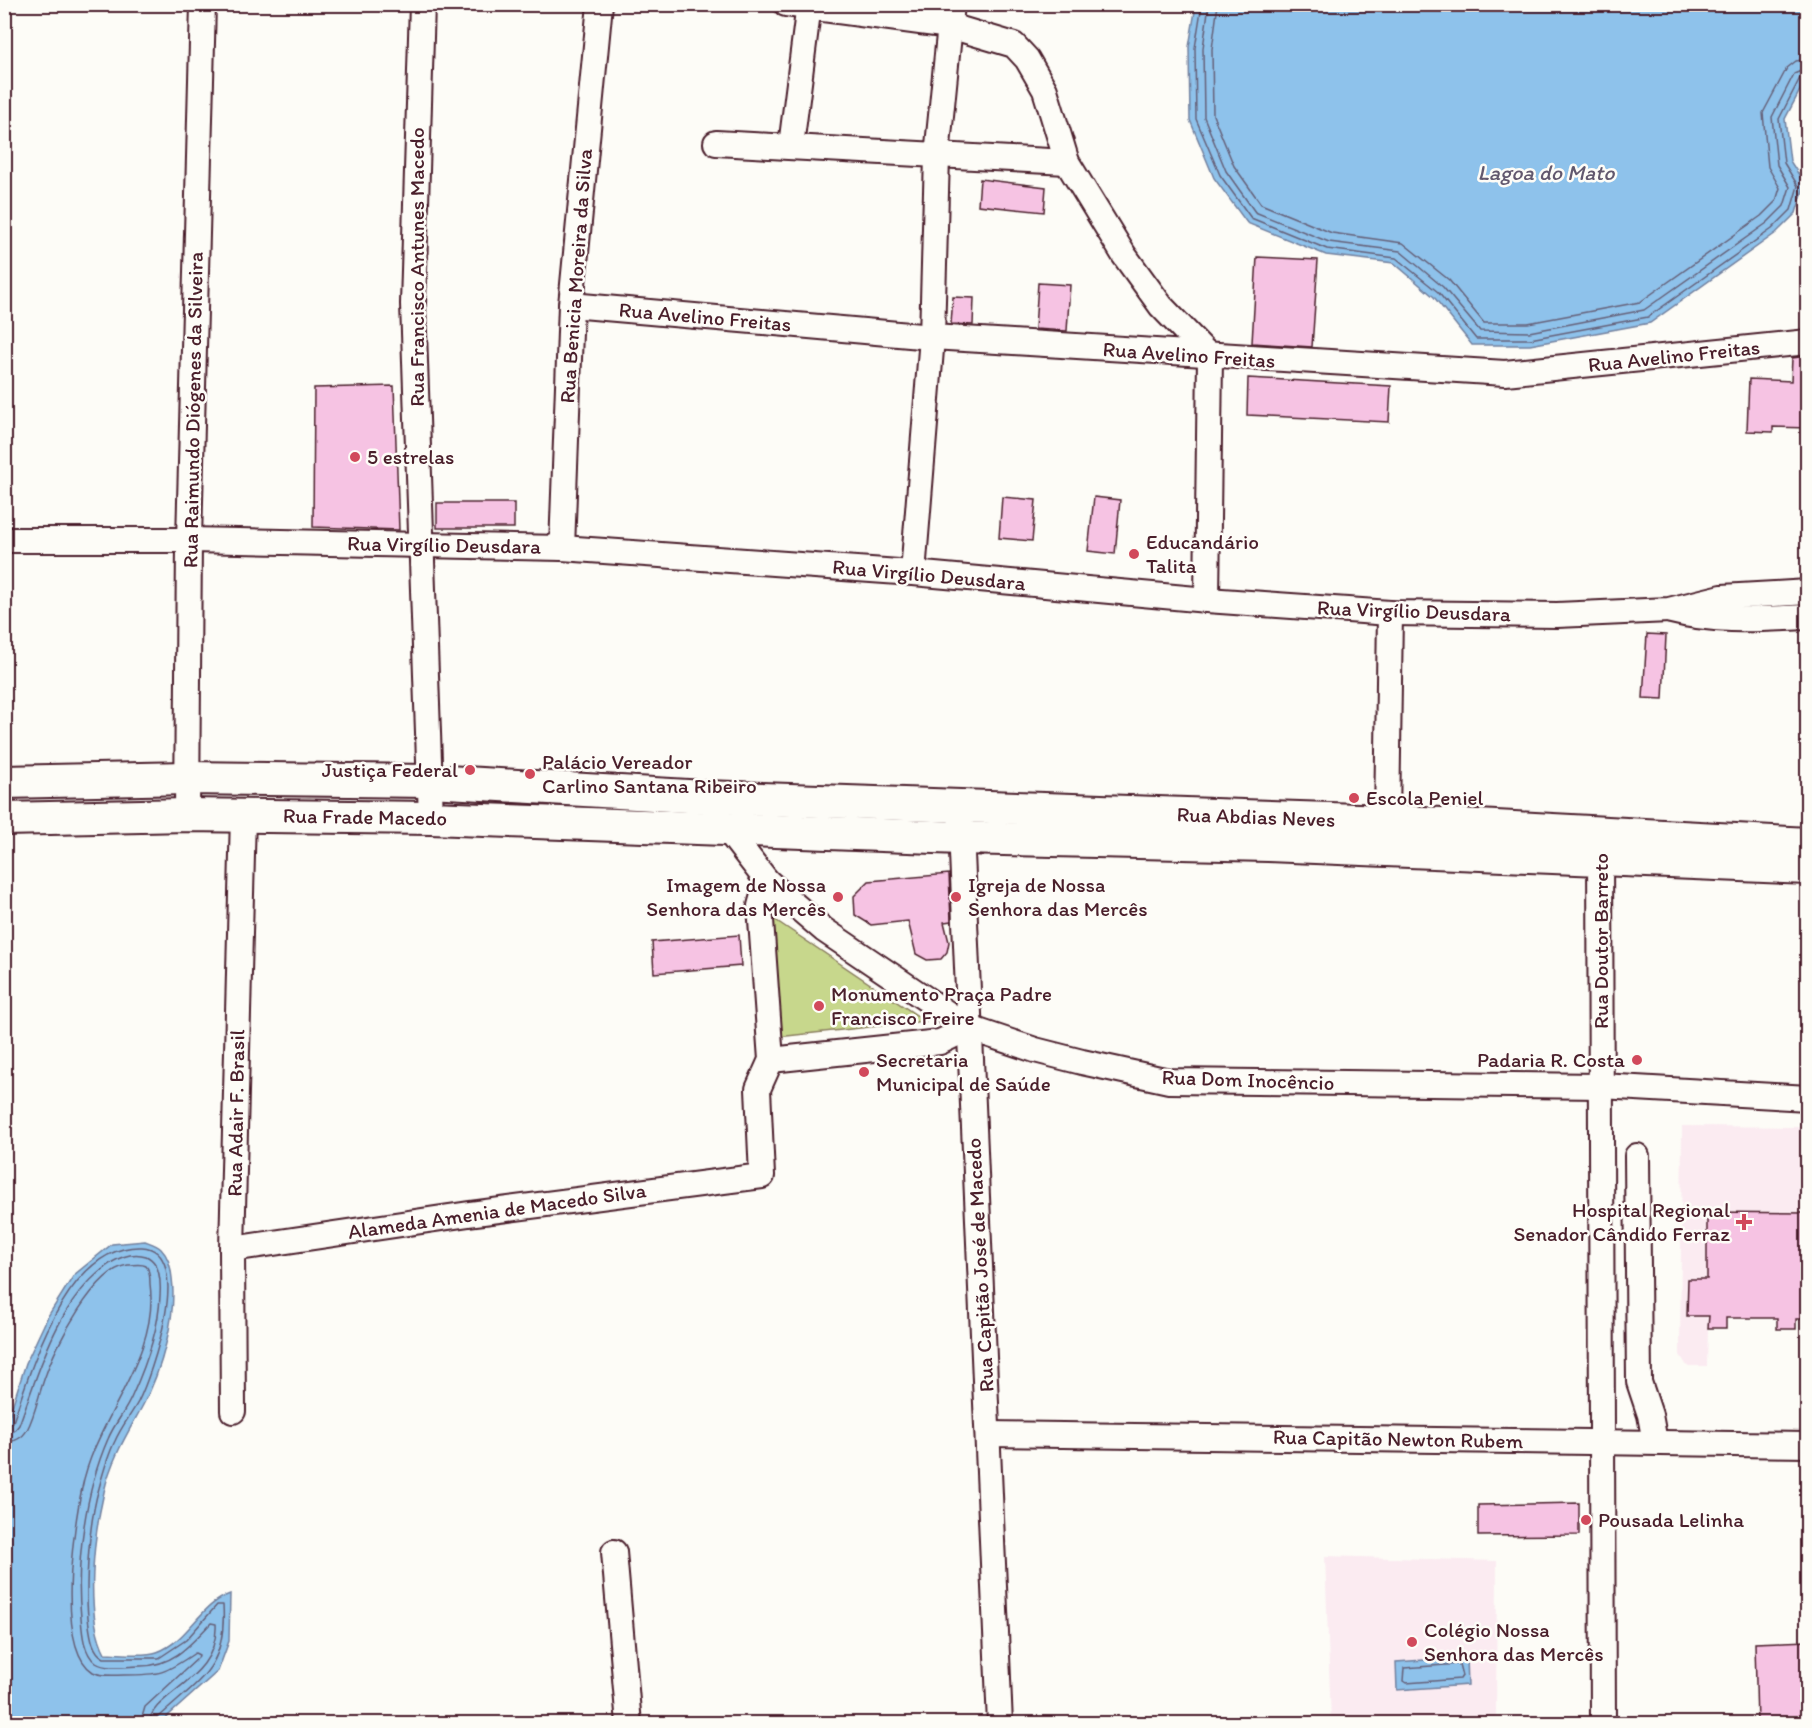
<svg xmlns="http://www.w3.org/2000/svg" width="1812" height="1728" viewBox="0 0 1812 1728" font-family="Itim,sans-serif">
	<rect width="100%" height="100%" fill="#fdfcf7"/>
	<filter id="ink" filterUnits="userSpaceOnUse"><feTurbulence type="fractalNoise" baseFrequency=".0167" numOctaves="2"/><feDisplacementMap in="SourceGraphic" scale="12" xChannelSelector="R" yChannelSelector="G"/><feConvolveMatrix kernelMatrix="1 2 1 2 8 2 1 2 1" color-interpolation-filters="sRGB"/></filter>
	<g filter="url(#ink)">
		<g fill="#fbebf1">
			<polygon points="1682,1126 1807,1127 1807,1319 1796,1319 1796,1329 1777,1329 1777,1318 1726,1318 1726,1328 1708,1328 1707,1366 1687,1366 1680,1355"/>
			<polygon points="1325,1556 1497,1561 1496,1723 1331,1723"/>
		</g>
		<polygon fill="#c7d78c" stroke="#887b5c" stroke-width="1.5" points="768,915 925,1021 778,1037"/>
		<g fill="#8ec2eb" stroke="#73819e" stroke-width="1.5">
			<polygon points="1196,5 1807,5 1807,77 1785,119 1790,161 1805,184 1796,213 1776,233 1650,323 1530,345 1472,345 1434,297 1394,263 1326,255 1247,223 1214,178 1190,120 1189,47"/>
			<path d="M145,1241C150,1243 157,1245 161,1249C169,1257 171,1267 172,1278C177,1315 161,1372 143,1405C128,1433 111,1459 104,1492C94,1535 84,1613 105,1653C119,1653 143,1657 157,1652C188,1641 199,1605 230,1594L229,1641L218,1671L160,1723H5V1428L26,1363L48,1316L74,1275L112,1244Z"/>
			<polygon points="1467,1657 1468,1685 1397,1690 1396,1662"/>
		</g>
		<g fill="none" stroke-linecap="round" stroke-linejoin="round">
			<g stroke="#656078" stroke-width="1.5">
				<polyline points="1202,4 1195,48 1196,119 1220,175 1251,218 1327,249 1396,258 1438,292 1476,339 1530,339 1648,317 1772,229 1791,210 1798,186 1784,163 1779,119 1800,78 1808,75"/>
				<polyline points="1209,4 1203,48 1204,117 1226,171 1255,212 1329,242 1400,251 1443,287 1480,331 1529,332 1644,310 1767,223 1784,206 1790,187 1777,165 1772,117 1794,74 1808,68"/>
				<polyline points="1218,4 1212,49 1213,115 1234,166 1261,204 1332,233 1403,243 1449,280 1484,323 1528,323 1640,302 1761,216 1776,201 1780,188 1768,167 1763,113 1787,68 1796,61 1808,59"/>
				<path d="M4,1426L13,1422C32,1366 67,1244 142,1247C196,1250 151,1376 138,1402C131,1415 121,1427 115,1441C108,1455 103,1473 99,1488C89,1522 85,1583 88,1618C90,1631 91,1652 104,1658H159L186,1640L217,1605H223C227,1668 200,1679 159,1717L157,1724"/>
				<path d="M4,1433L14,1431L19,1425C40,1369 55,1307 104,1268C115,1259 131,1251 146,1256C160,1262 161,1282 160,1296C159,1329 146,1365 132,1396C126,1411 114,1424 108,1439C86,1489 75,1562 81,1617C82,1631 83,1653 96,1663C106,1670 129,1666 141,1666C173,1666 190,1645 211,1623L216,1624C219,1681 151,1692 149,1724"/>
				<path d="M4,1442C14,1442 22,1439 27,1430C36,1413 39,1392 46,1374C56,1345 95,1269 128,1265C134,1265 141,1263 146,1266C150,1270 150,1278 150,1284C160,1357 95,1419 82,1488C74,1525 55,1648 93,1672C102,1677 114,1675 124,1675C161,1675 164,1674 195,1653L199,1655L198,1658L145,1707L140,1724"/>
				<polygon points="1459,1664 1462,1676 1460,1679 1406,1683 1403,1681 1404,1668"/>
			</g>
		</g>
		<g fill="#f6c3e3" stroke="#4a1f2b" stroke-width="1.5">
			<polygon points="980,179 1046,187 1044,212 978,205"/>
			<polygon points="1257,257 1318,260 1312,347 1252,343"/>
			<polygon points="1038,283 1070,285 1067,331 1035,329"/>
			<polygon points="953,297 974,298 973,325 951,324"/>
			<polygon points="1808,356 1808,428 1773,427 1773,432 1747,431 1749,379 1791,381 1792,358"/>
			<polygon points="1248,378 1391,386 1389,422 1247,415"/>
			<polygon points="394,386 399,530 313,527 314,388"/>
			<polygon points="1002,497 1036,500 1032,541 999,538"/>
			<polygon points="1094,497 1120,500 1115,554 1088,551"/>
			<rect x="437" y="503" width="77" height="25"/>
			<polygon points="1647,634 1666,635 1663,699 1643,698"/>
			<polygon points="949,874 951,921 944,922 949,942 947,952 941,959 927,960 916,954 908,921 871,925 855,915 854,896 869,881"/>
			<polygon points="739,935 741,966 654,973 652,942"/>
			<polygon points="1707,1212 1808,1213 1808,1319 1796,1319 1796,1329 1777,1329 1777,1318 1726,1318 1726,1328 1708,1328 1709,1316 1687,1316 1688,1279 1707,1279"/>
			<polygon points="1579,1503 1579,1535 1478,1536 1478,1505"/>
			<polygon points="1808,1641 1808,1724 1757,1724 1755,1643"/>
		</g>
		<g fill="none" stroke-linecap="round" stroke-linejoin="round">
			<defs>
				<g id="minor">
					<polyline points="422,4 413,304 431,818"/>
					<polyline points="786,4 950,26 1014,45 1027,59 1045,90 1067,162 1124,255 1161,306 1210,357 1207,600"/>
					<polyline points="716,143 1067,162"/>
					<polyline points="791,146 809,4"/>
					<polyline points="571,305 932,337 1505,373 1808,342"/>
					<polyline points="4,540 189,540 562,548 913,573 1207,600 1390,613 1557,615 1669,610 1722,597 1808,592"/>
					<polyline points="562,548 571,305 600,4"/>
					<polyline points="913,573 932,337 937,156 952,4"/>
					<path d="M1671,611C1717,623 1761,619 1808,617"/>
					<polyline points="960,807 1000,1724"/>
					<polyline points="187,815 189,540 203,4"/>
					<polyline points="719,819 767,881 824,930 969,1028 1035,1050 1082,1062 1169,1081 1601,1086 1808,1098"/>
					<polyline points="1387,821 1390,613"/>
					<polyline points="1600,844 1603,1724"/>
					<polyline points="771,1060 940,1042 969,1028"/>
					<polyline points="1637,1156 1639,1382 1650,1415 1655,1442"/>
					<polyline points="232,1249 469,1214 762,1176 758,1089 771,1060 760,906 767,881"/>
					<polyline points="233,1411 232,1249 243,815"/>
					<polyline points="988,1434 1808,1445"/>
					<polyline points="614,1552 629,1724"/>
				</g>
				<g id="major">
					<polyline points="4,782 187,778 430,781 705,797 1387,821 1808,844"/>
					<polyline points="4,819 187,815 431,818 961,838 1268,845 1808,868"/>
				</g>
			</defs>
			<use href="#minor" stroke="#4a1f2b" stroke-width="28"/>
			<use href="#major" stroke="#4a1f2b" stroke-width="36"/>
			<use href="#minor" stroke="#fdfcf7" stroke-width="24"/>
			<use href="#major" stroke="#fdfcf7" stroke-width="32"/>
		</g>
	</g>
	<g fill="#d1495b" stroke="#fdfcf7" stroke-width="2">
		<circle cx="355" cy="457" r="6"/>
		<circle cx="1134" cy="554" r="6"/>
		<circle cx="470" cy="770" r="6"/>
		<circle cx="530" cy="774" r="6"/>
		<circle cx="1354" cy="798" r="6"/>
		<circle cx="838" cy="897" r="6"/>
		<circle cx="956" cy="897" r="6"/>
		<circle cx="819" cy="1006" r="6"/>
		<circle cx="1637" cy="1060" r="6"/>
		<circle cx="864" cy="1072" r="6"/>
		<path d="M1741 1213h6v6h6v6h-6v6h-6v-6h-6v-6h6z"/>
		<circle cx="1586" cy="1520" r="6"/>
		<circle cx="1412" cy="1642" r="6"/>
	</g>
	<g text-anchor="middle" stroke-width="5" stroke-linejoin="round" paint-order="stroke">
		<g font-size="21" fill="#4a1f2b" stroke="#fdfcf7">
			<text transform="translate(417 267) rotate(-90)" y="7">Rua Francisco Antunes Macedo</text>
			<text transform="translate(576 276) rotate(-86)" y="7">Rua Benicia Moreira da Silva</text>
			<text transform="translate(705 317) rotate(5)" y="7">Rua Avelino Freitas</text>
			<text transform="translate(1189 355) rotate(4)" y="7">Rua Avelino Freitas</text>
			<text transform="translate(1674 356) rotate(-6)" y="7">Rua Avelino Freitas</text>
			<text transform="translate(193 410) rotate(-89)" y="7">Rua Raimundo Diógenes da Silveira</text>
			<text transform="translate(444 545) rotate(1)" y="7">Rua Virgílio Deusdara</text>
			<text transform="translate(929 575) rotate(5)" y="7">Rua Virgílio Deusdara</text>
			<text transform="translate(1414 611) rotate(2)" y="7">Rua Virgílio Deusdara</text>
			<text transform="translate(365 817) rotate(1)" y="7">Rua Frade Macedo</text>
			<text transform="translate(1256 817) rotate(2)" y="7">Rua Abdias Neves</text>
			<text transform="translate(1601 941) rotate(-90)" y="7">Rua Doutor Barreto</text>
			<text transform="translate(1248 1080) rotate(2)" y="7">Rua Dom Inocêncio</text>
			<text transform="translate(236 1113) rotate(-89)" y="7">Rua Adair F. Brasil</text>
			<text transform="translate(497 1211) rotate(-8)" y="7">Alameda Amenia de Macedo Silva</text>
			<text transform="translate(980 1265) rotate(-93)" y="7">Rua Capitão José de Macedo</text>
			<text transform="translate(1398 1439) rotate(1)" y="7">Rua Capitão Newton Rubem</text>
		</g>
		<g font-size="21" fill="#4a1f2b" stroke="#fdfcf7" text-anchor="start">
			<text x="367" y="464">5 estrelas</text>
			<text x="1146" y="549">Educandário<tspan x="1146" dy="24">Talita</tspan></text>
			<text x="542" y="769">Palácio Vereador<tspan x="542" dy="24">Carlino Santana Ribeiro</tspan></text>
			<text x="458" y="777" text-anchor="end">Justiça Federal</text>
			<text x="1366" y="805">Escola Peniel</text>
			<text x="826" y="892" text-anchor="end">Imagem de Nossa<tspan x="826" dy="24">Senhora das Mercês</tspan></text>
			<text x="968" y="892">Igreja de Nossa<tspan x="968" dy="24">Senhora das Mercês</tspan></text>
			<text x="831" y="1001">Monumento Praça Padre<tspan x="831" dy="24">Francisco Freire</tspan></text>
			<text x="876" y="1067">Secretaria<tspan x="876" dy="24">Municipal de Saúde</tspan></text>
			<text x="1625" y="1067" text-anchor="end">Padaria R. Costa</text>
			<text x="1730" y="1217" text-anchor="end">Hospital Regional<tspan x="1730" dy="24">Senador Cândido Ferraz</tspan></text>
			<text x="1598" y="1527">Pousada Lelinha</text>
			<text x="1424" y="1637">Colégio Nossa<tspan x="1424" dy="24">Senhora das Mercês</tspan></text>
		</g>
		<g font-size="22" font-style="italic" fill="#62586e" stroke="#fdfcf7">
			<text x="1546" y="180">Lagoa do Mato</text>
		</g>
	</g>
	<rect width="1812" height="1728" fill="none" stroke="#fdfcf7" stroke-width="24"/>
	<rect x="12" y="12" width="1788" height="1704" fill="none" stroke="#4a1f2b" stroke-width="2" filter="url(#ink)"/>
</svg>
